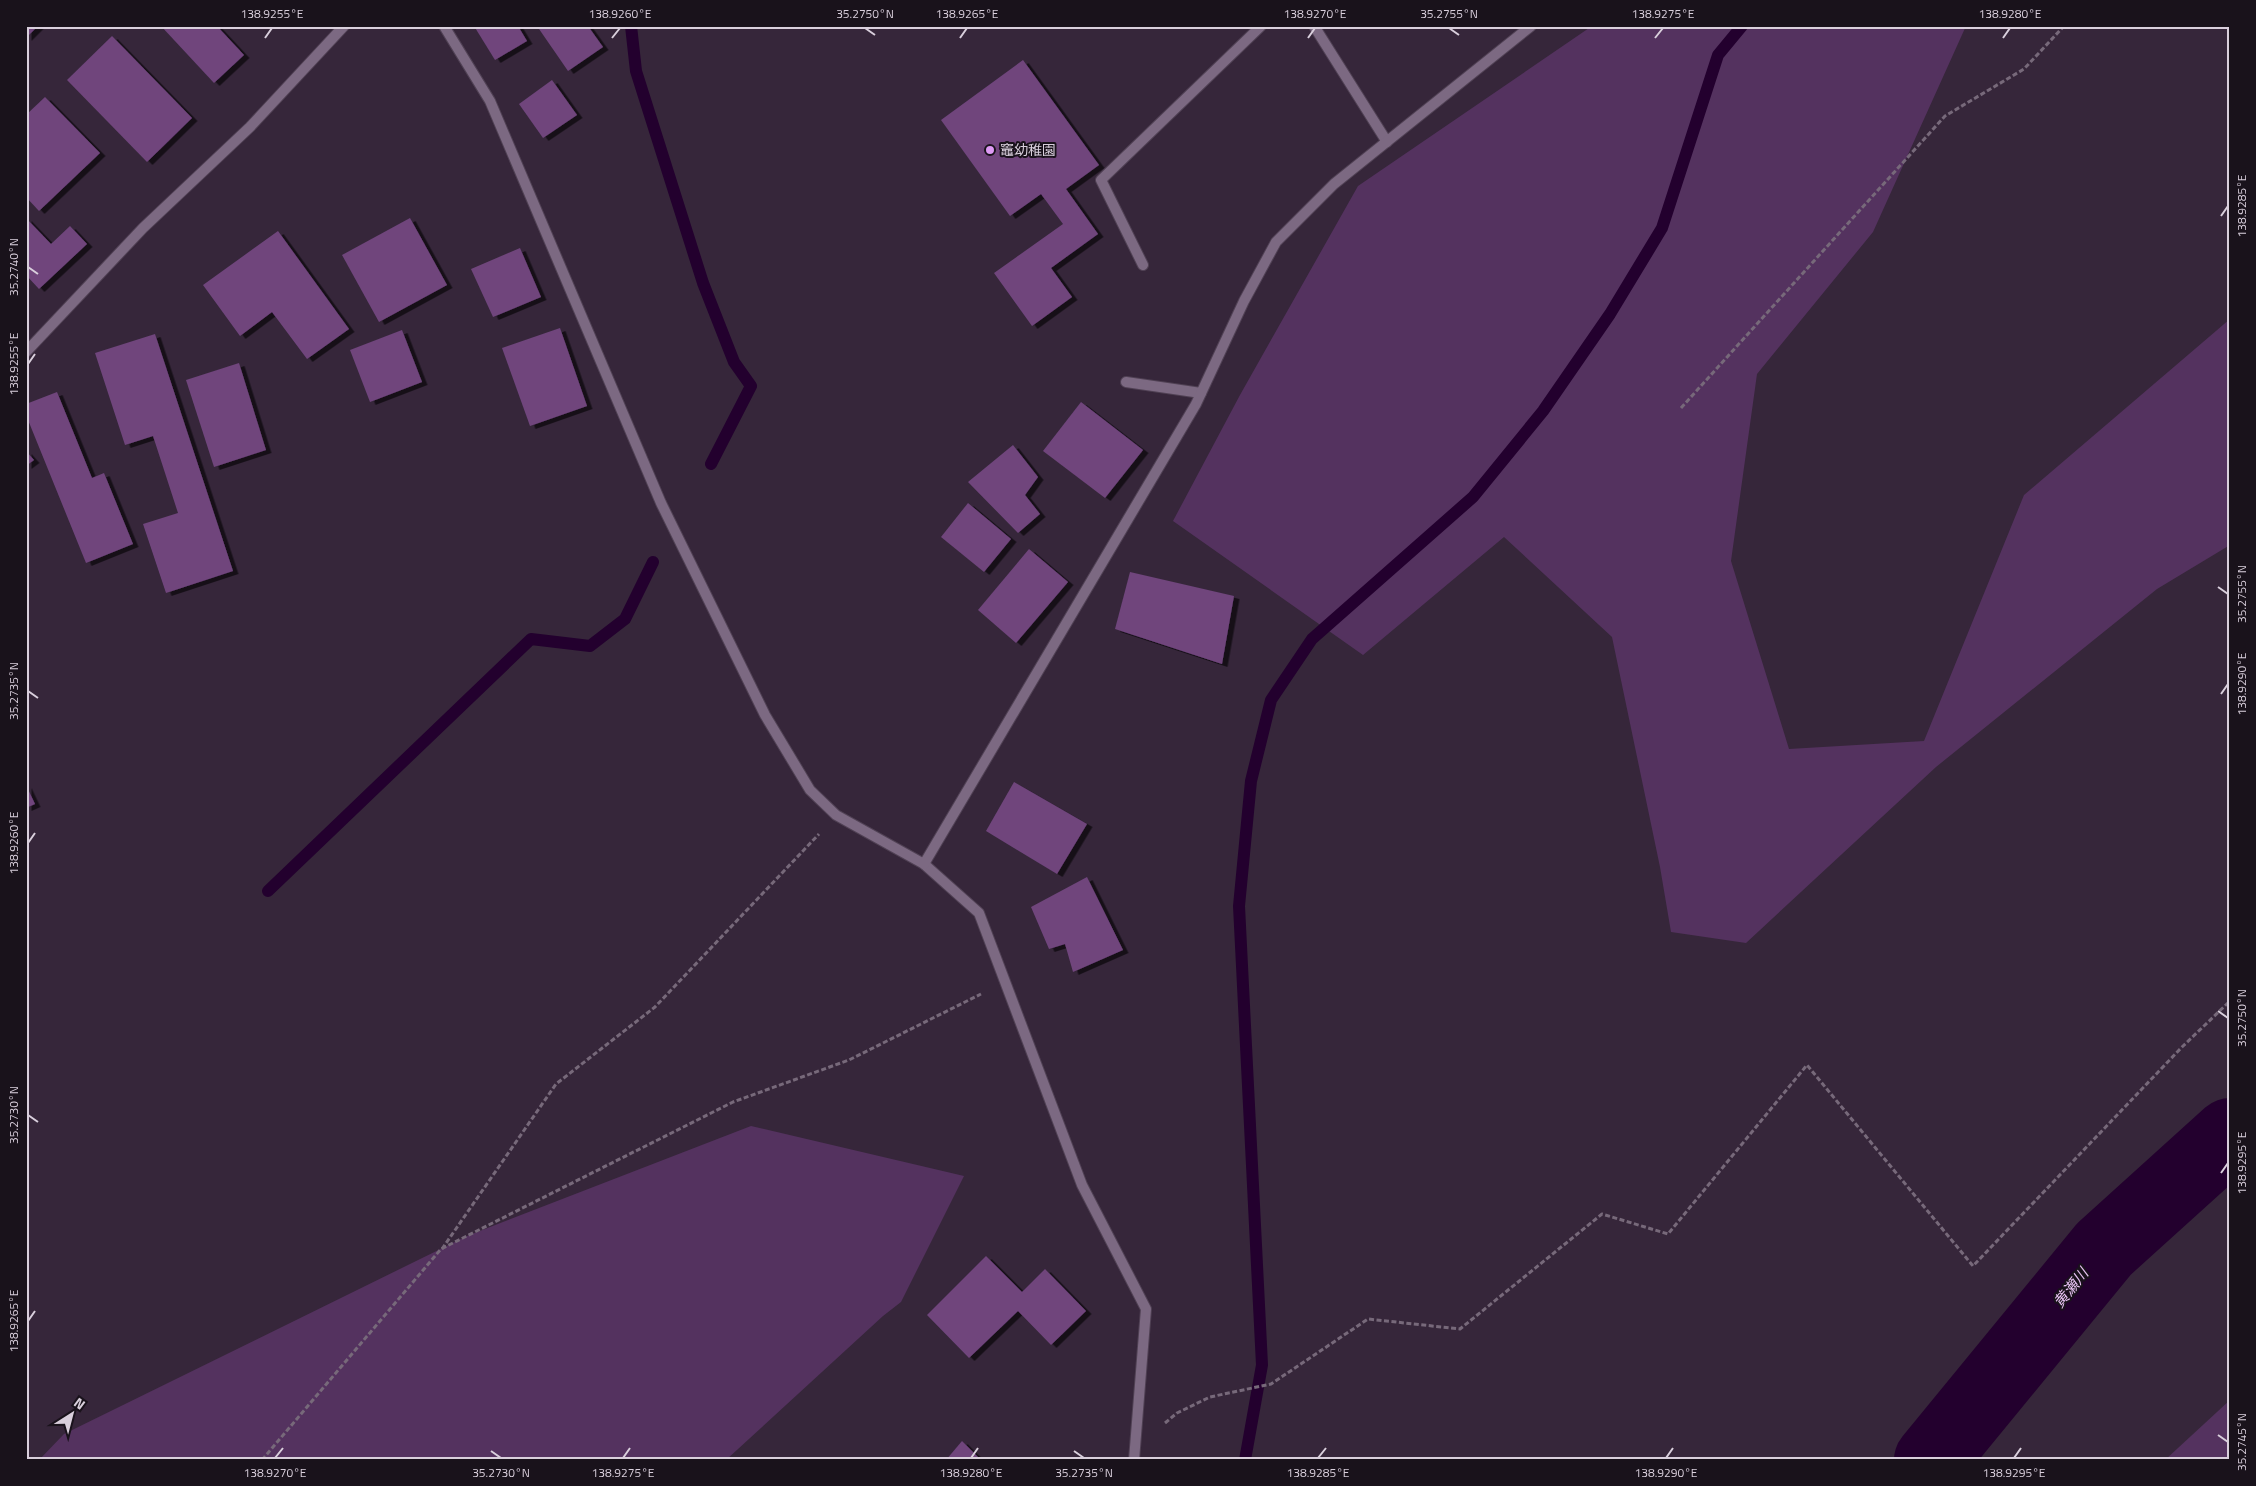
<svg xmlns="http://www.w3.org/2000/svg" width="2256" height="1486" viewBox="0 0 2256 1486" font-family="'Titillium Web','Noto Sans JP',sans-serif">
	<defs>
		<filter id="shadow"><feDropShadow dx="5.5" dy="3" stdDeviation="0" flood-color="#0009"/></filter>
	</defs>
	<rect width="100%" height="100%" fill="#36263a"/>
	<g fill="#54325f">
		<polygon points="1592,26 1966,26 1873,232 1757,374 1731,561 1789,749 1924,741 2024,495 2230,319 2230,545 2157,589 1936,767 1746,943 1671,932 1660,867 1612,637 1504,537 1363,655 1173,521 1240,395 1358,186"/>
		<polygon points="751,1126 964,1176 901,1302 883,1316 726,1460 39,1460 64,1434 467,1236"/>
		<polygon points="2230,1400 2230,1460 2165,1460"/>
	</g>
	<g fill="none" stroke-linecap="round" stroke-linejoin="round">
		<g stroke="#23002e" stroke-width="12">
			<polyline points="631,26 636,71 703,283 734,362 751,386 711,464"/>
			<polyline points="268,891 531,639 590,646 625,619 653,562"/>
			<polyline points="1245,1460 1262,1365 1239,906 1251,781 1271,700 1312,639 1473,497 1543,411 1610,314 1662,228 1718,55 1742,26"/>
		</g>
		<polyline stroke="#23002e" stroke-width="74" points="1931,1460 2104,1249 2230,1135"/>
	</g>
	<g fill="#6f457c" filter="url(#shadow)">
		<polygon points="26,26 38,26 26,38"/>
		<polygon points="161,26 217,26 244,55 214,83"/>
		<polygon points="474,26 518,26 527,41 495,60"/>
		<polygon points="537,26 588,26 603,47 568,71"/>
		<polygon points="112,36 192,118 147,162 67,80"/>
		<polygon points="1023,60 1099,165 1066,189 1098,234 1051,268 1072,297 1032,326 994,273 1063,224 1041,194 1010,216 941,120"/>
		<polygon points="552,80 577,115 543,138 519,104"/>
		<polygon points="45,97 100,153 39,211 26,197 26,115"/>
		<polygon points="26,218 51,244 70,226 87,244 39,289 26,275"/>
		<polygon points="410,218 447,285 379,322 342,255"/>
		<polygon points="278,231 349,329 307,359 272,312 240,336 203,285"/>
		<polygon points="520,248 541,297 493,317 471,269"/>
		<polygon points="560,328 587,406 530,426 502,348"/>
		<polygon points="402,330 422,382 370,402 350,350"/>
		<polygon points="155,334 233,571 166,593 143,524 178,513 153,436 125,445 95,353"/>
		<polygon points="239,363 266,450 214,467 186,380"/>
		<polygon points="57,392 92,478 104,473 133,544 86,563 26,415 26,404"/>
		<polygon points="1081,402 1143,450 1105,498 1043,451"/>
		<polygon points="1013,445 1038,477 1025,495 1040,514 1018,533 968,482"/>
		<polygon points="26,451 34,460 26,466"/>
		<polygon points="968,503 1011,539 984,572 941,537"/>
		<polygon points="1029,549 1068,582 1016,643 978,610"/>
		<polygon points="1130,572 1234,596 1222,664 1115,629"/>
		<polygon points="1014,782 1087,824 1057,874 986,831"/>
		<polygon points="26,785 35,804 26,808"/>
		<polygon points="1087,877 1123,950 1073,972 1065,944 1049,949 1031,907"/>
		<polygon points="986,1256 1022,1292 1045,1269 1086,1311 1051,1345 1018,1311 969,1358 927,1315"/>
		<polygon points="962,1441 981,1460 946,1460"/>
	</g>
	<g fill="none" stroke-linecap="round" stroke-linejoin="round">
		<defs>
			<g id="minor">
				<polyline points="444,26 490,101 661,503 765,715 810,790 836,815 924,864 979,913 1082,1185 1146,1309 1134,1460"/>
				<polyline points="1314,26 1387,142"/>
				<polyline points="1143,265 1101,180 1261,26"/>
				<polyline points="26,352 143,228 250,127 344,26"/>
				<polyline points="1126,382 1201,393"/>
				<polyline points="924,864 1196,404 1244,301 1276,242 1334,184 1531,26"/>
			</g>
		</defs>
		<use href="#minor" stroke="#504154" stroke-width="12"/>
		<g stroke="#77697a" stroke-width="3" stroke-dasharray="5 2.5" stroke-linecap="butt">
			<polyline points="1681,408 1945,116 2024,69 2064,26"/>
			<polyline points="442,1249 556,1084 655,1007 819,834"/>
			<polyline points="1165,1423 1177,1413 1210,1397 1271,1384 1368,1319 1460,1329 1602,1214 1668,1234 1807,1065 1973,1266 2182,1047 2230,1001"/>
			<polyline points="262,1460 441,1249 733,1102 849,1060 981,994"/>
		</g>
		<use href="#minor" stroke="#7c6982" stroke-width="10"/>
	</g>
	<path fill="none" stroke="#d9cfdc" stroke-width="2" d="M865,28L875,35M1449,28L1459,35M265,38L272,28M612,38L620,28M960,38L967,28M1308,38L1315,28M1655,38L1663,28M2003,38L2010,28M2221,216L2228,206M28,267L38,274M28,364L35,354M2218,587L2228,594M28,691L38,698M2221,694L2228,684M28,843L35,833M2218,1011L2228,1018M28,1115L38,1122M2221,1173L2228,1163M28,1321L35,1311M2218,1435L2228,1442M491,1451L501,1458M1074,1451L1084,1458M275,1458L283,1448M623,1458L630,1448M971,1458L978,1448M1318,1458L1326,1448M1666,1458L1673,1448M2014,1458L2021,1448"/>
	<circle fill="#dd99f3" stroke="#19121b" stroke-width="2" cx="990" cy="150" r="5"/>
	<g text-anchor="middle" stroke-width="4" stroke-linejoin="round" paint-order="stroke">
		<g font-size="14" fill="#d9cfdc" stroke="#19121b" text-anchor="start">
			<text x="1000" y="155">竈幼稚園</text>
		</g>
		<g font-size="15" font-style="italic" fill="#e9c4f4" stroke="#19121b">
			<text transform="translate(2071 1288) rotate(-51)" y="5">黄瀬川</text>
		</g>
	</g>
	<rect width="2256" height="1486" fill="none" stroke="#19121b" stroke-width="55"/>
	<g transform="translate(72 1414) rotate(36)" stroke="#19121b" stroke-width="4" paint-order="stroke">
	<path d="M0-4L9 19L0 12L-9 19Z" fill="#d9cfdc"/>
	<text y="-8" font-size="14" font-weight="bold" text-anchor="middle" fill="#d9cfdc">N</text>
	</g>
	<rect x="28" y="28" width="2200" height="1430" fill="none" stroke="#d9cfdc" stroke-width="2"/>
	<g font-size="12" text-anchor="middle" fill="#d9cfdc">
		<text x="272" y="18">138.9255°E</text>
		<text x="620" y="18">138.9260°E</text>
		<text x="865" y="18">35.2750°N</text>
		<text x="967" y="18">138.9265°E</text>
		<text x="1315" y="18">138.9270°E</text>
		<text x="1449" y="18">35.2755°N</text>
		<text x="1663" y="18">138.9275°E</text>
		<text x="2010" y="18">138.9280°E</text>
		<text transform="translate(2242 206) rotate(-90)" y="4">138.9285°E</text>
		<text transform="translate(14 267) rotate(-90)" y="4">35.2740°N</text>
		<text transform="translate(14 364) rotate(-90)" y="4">138.9255°E</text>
		<text transform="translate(2242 594) rotate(-90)" y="4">35.2755°N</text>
		<text transform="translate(2242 684) rotate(-90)" y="4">138.9290°E</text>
		<text transform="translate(14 691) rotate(-90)" y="4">35.2735°N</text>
		<text transform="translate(14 843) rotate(-90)" y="4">138.9260°E</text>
		<text transform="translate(2242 1018) rotate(-90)" y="4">35.2750°N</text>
		<text transform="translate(14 1115) rotate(-90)" y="4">35.2730°N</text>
		<text transform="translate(2242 1163) rotate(-90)" y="4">138.9295°E</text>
		<text transform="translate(14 1321) rotate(-90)" y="4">138.9265°E</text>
		<text transform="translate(2242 1442) rotate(-90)" y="4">35.2745°N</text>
		<text x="275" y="1477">138.9270°E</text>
		<text x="501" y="1477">35.2730°N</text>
		<text x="623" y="1477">138.9275°E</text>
		<text x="971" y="1477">138.9280°E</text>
		<text x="1084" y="1477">35.2735°N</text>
		<text x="1318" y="1477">138.9285°E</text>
		<text x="1666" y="1477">138.9290°E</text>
		<text x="2014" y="1477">138.9295°E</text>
	</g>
</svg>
